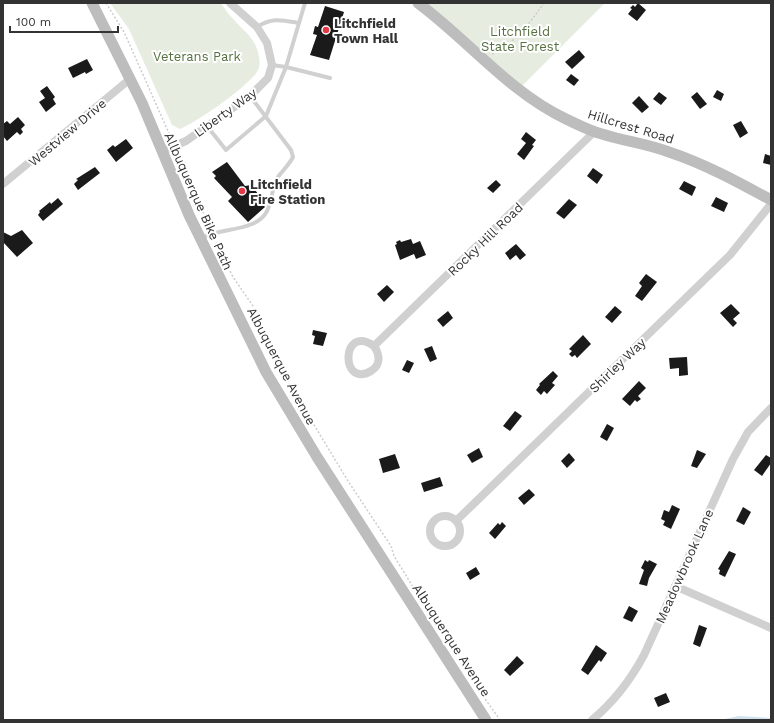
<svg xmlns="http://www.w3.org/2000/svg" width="774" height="723" viewBox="0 0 774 723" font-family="'Work Sans',sans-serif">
	<rect width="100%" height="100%" fill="#fff"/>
	<g fill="#e6ecdf">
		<path d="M110,3H221C225,9 229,15 234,20C242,29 253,37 257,49C259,55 261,64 258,70C252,84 196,123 180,129L172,125L129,29Z"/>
		<polygon points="424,3 605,3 522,86"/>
	</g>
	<polygon fill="#cfe2ee" points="739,716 771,718 771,720 720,720"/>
	<g fill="#1a1a1a">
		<polygon points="638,3 646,10 637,21 628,14 632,9 630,8 633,5 635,7"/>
		<polygon points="325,6 344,12 329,60 310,55 317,35 313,34 315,26 318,27"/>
		<polygon points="579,50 585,57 572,69 565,62"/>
		<polygon points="87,59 93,70 86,74 85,72 73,78 68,68"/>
		<polygon points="571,74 579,80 574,86 566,80"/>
		<polygon points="47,86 55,97 53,99 56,104 46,112 39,102 45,98 40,91"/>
		<polygon points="717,90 724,94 721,101 713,97"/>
		<polygon points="659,92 667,98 661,105 653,99"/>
		<polygon points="697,92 707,104 700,109 691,97"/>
		<polygon points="639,96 649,107 642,113 632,103"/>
		<polygon points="18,117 25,125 21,129 23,132 20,135 17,132 7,141 3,136 3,124 7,121 10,124"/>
		<polygon points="741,121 748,133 740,138 733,125"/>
		<polygon points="526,132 536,140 532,145 534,146 524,160 517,154 526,143 521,139"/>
		<polygon points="126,139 133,148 116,162 107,150 113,145 115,147"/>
		<polygon points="765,154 771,156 771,165 763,163"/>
		<polygon points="227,162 245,186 251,185 259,195 257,197 265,207 248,222 228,201 232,197 214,178 216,176 212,172"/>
		<polygon points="95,167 100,173 78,190 74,184 78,180 76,179"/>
		<polygon points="593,168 603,175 597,184 587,176"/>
		<polygon points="496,180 501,185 493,193 487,188"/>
		<polygon points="684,181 696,187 692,196 679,189"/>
		<polygon points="716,197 728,203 724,212 711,206"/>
		<polygon points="58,198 63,204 43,221 38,215 40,212 39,211 50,202 51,204"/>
		<polygon points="569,199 577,205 564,219 556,213"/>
		<polygon points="22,230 33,243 17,257 3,242 3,232 11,236"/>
		<polygon points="411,239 413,244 420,241 426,255 416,259 414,254 400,260 395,245 397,244 396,242 400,240 401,242"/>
		<polygon points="516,244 526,255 520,260 516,255 510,260 505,253"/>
		<polygon points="646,274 657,282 642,301 635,296 642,286 639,283"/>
		<polygon points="387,285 394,292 384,302 377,294"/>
		<polygon points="731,304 740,313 733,319 737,323 733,327 720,313"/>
		<polygon points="615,306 622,312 612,323 605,317"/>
		<polygon points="448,311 453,318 443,327 437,320"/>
		<polygon points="313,330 327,333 323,346 313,344 315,336 312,335"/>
		<polygon points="583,335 591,344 577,358 575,355 572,357 569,354 572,351 569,349"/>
		<polygon points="432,346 437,359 430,362 424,349"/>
		<polygon points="687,357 688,375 679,376 679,368 670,369 669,358"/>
		<polygon points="407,360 414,363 409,373 402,370"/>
		<polygon points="553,371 558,376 552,383 555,385 547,394 544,391 541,395 536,390 540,385 539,384"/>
		<polygon points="639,381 646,388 638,396 641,399 637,402 635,400 630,406 622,399"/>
		<polygon points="515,411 522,416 510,431 503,426"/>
		<polygon points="607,424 614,428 607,441 600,437"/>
		<polygon points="479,448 483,457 472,463 467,455"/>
		<polygon points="697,450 706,454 697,468 691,466"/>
		<polygon points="569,453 575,460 567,468 561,461"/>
		<polygon points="395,454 400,468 383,473 379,459"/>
		<polygon points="766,455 771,458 771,463 762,476 754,470"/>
		<polygon points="440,477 443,486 424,492 421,483"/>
		<polygon points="529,489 535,495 524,505 518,498"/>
		<polygon points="672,505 680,509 671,529 663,525 665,521 661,519 664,510 669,512"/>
		<polygon points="743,507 751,512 744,525 736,521"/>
		<polygon points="502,522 506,526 495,539 489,533 498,523 500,525"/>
		<polygon points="729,551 736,554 725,577 719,574 720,570 718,569"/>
		<polygon points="645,560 648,562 649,560 657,564 649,578 647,586 639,584 644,570 641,568"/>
		<polygon points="476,567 480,574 470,580 466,573"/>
		<polygon points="629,606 638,611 632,622 623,618"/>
		<polygon points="699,625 707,628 700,647 693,644"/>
		<polygon points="596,645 607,653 601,662 599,660 588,675 581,670"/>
		<polygon points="517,656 524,663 510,676 504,670"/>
		<polygon points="666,693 670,702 658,707 654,698"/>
	</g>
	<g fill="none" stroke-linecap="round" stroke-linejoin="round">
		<g stroke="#cdcdcd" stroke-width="1.5" stroke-dasharray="2 2" stroke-linecap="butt">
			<polyline points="106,3 124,32 172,140"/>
			<path d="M492,54C517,41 528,25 544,3"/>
			<polyline points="177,153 210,228"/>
			<polyline points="214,239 233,277 253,306 259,321 262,337 270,352 348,481 391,546 394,556 437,626"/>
			<polyline points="476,686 500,720"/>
		</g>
		<g stroke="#d0d0d0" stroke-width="4">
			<polyline points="299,23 305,3"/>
			<path d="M257,27C272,17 282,20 299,23L286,67L272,65"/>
			<polyline points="207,126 226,150 266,116 286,67 330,78"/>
			<path d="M201,238C217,230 235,231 252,224C275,215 268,194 278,177C283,170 289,165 293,157L291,150L250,96"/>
		</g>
		<g stroke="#d0d0d0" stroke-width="8">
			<polyline points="163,151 186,141 250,96 268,78 272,65 267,43 257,27 230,3"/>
			<polyline points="3,184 130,79"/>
			<path d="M374,346C380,355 381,365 371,371C340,389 341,323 374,346L595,131"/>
			<circle cx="445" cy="531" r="15"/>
			<polyline points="457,520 730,255 771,204"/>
			<polyline points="675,586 771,628"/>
			<path d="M592,720C615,701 630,681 644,655L733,459L748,432L771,408"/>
		</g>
		<g stroke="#bdbdbd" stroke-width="11">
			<polyline points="92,3 142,103 189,215 266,372 317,457 486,720"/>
			<path d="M418,3C468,40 509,92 566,119C577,124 590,131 602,134C624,141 648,144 669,152C705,164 738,182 771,200"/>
		</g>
	</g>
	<g fill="#e63946" stroke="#fff" stroke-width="1.5">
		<circle cx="326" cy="30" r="4"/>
		<circle cx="242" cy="191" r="4"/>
	</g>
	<g text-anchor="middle" stroke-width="4" stroke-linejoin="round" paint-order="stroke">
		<g font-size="13" font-weight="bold" fill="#333" stroke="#fff" text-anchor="start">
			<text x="334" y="28">Litchfield<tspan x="334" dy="15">Town Hall</tspan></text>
			<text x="250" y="189">Litchfield<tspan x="250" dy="15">Fire Station</tspan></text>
		</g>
		<g font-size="13" fill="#56703f" stroke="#fff">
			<text x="520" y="36">Litchfield<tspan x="520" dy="15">State Forest</tspan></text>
			<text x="197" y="61">Veterans Park</text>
		</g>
		<g font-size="13" fill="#333" stroke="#fff">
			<text transform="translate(225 112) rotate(-36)" y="5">Liberty Way</text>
			<text transform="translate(631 126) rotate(17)" y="5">Hillcrest Road</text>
			<text transform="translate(67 132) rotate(-40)" y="5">Westview Drive</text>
			<text transform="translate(199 201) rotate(66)" y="5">Allbuquerque Bike Path</text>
			<text transform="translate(485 239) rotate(-44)" y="5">Rocky Hill Road</text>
			<text transform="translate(617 365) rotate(-44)" y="5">Shirley Way</text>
			<text transform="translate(282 366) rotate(62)" y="5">Albuquerque Avenue</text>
			<text transform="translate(684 566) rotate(-66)" y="5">Meadowbrook Lane</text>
			<text transform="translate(452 640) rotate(57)" y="5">Albuquerque Avenue</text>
		</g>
	</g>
	<rect width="774" height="723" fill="none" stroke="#333333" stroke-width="8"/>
	<path d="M10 26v6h108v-6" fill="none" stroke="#333333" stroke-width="2"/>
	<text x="16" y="26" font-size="12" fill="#333333" stroke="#ffffff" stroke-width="3" paint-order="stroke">100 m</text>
</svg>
